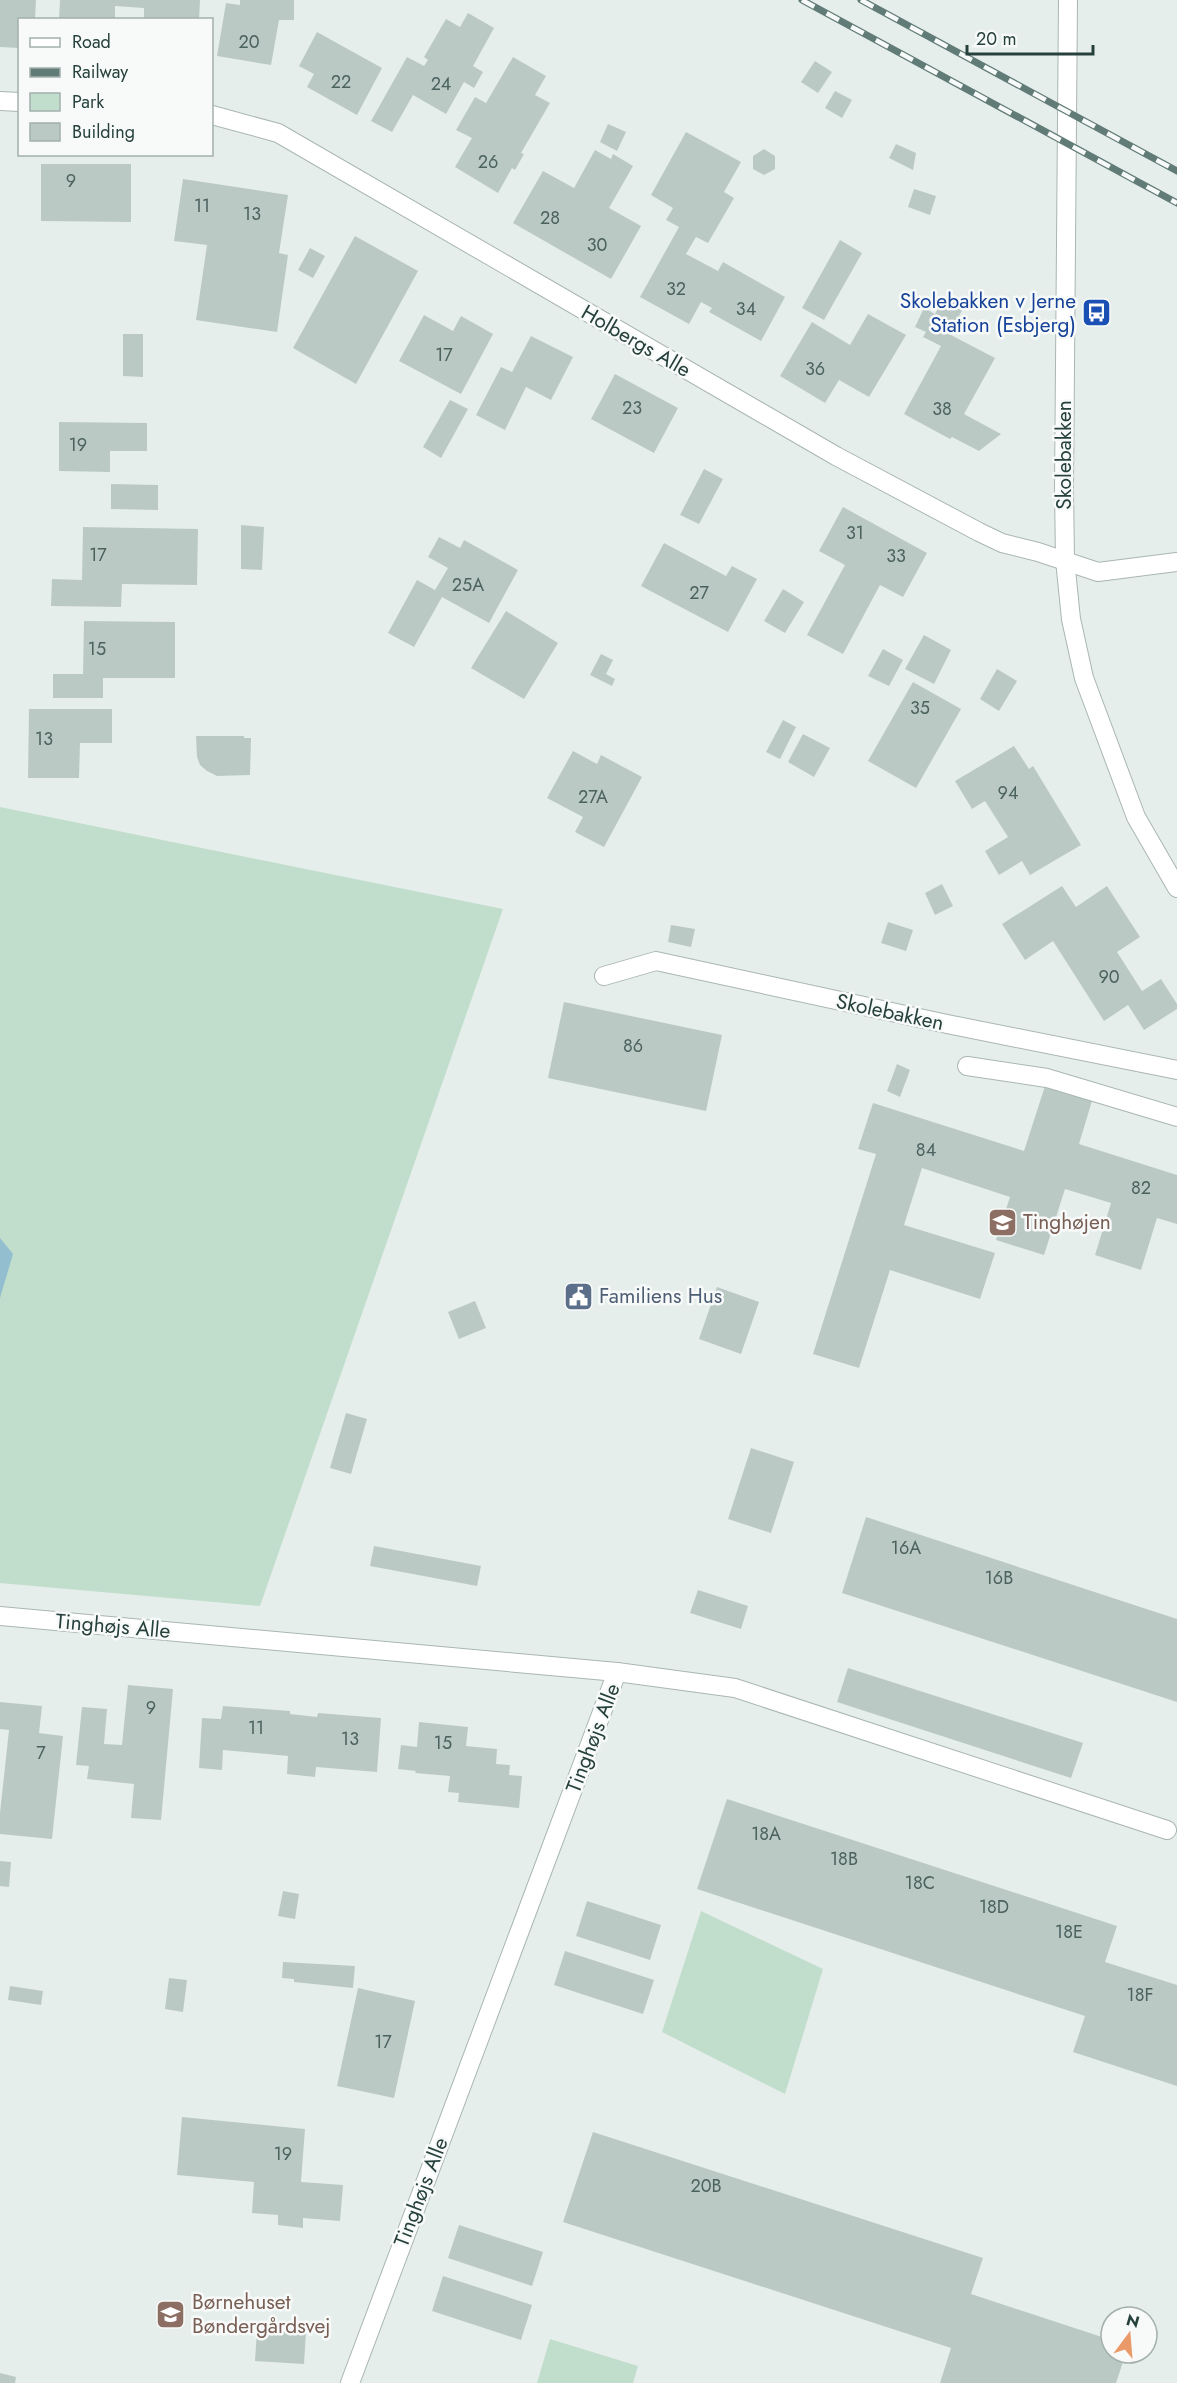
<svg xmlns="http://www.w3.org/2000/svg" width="1177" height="2383" viewBox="0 0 1177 2383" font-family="Jost,sans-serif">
	<rect width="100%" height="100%" fill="#e6eeec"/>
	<g fill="#c1decc">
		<polygon points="0,807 503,909 260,1606 0,1583"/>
		<polygon points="701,1911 823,1969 785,2094 662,2032"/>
		<polygon points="550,2339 638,2366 633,2383 537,2383"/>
	</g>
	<polygon fill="#92becf" points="0,1238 13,1254 0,1298"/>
	<g fill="#bbc9c5">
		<polygon points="0,0 36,0 35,20 20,20 20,48 0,47"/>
		<polygon points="60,0 200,0 199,20 144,20 144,8 115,6 115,20 59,20"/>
		<polygon points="240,0 294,0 294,20 279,20 271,65 217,56 226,3 240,5"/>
		<polygon points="468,13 494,28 473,66 483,72 474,88 464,82 446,114 413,95 392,132 371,121 407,57 424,66 428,60 424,57 446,19 460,27"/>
		<polygon points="317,32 382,68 357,115 307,87 314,74 299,66"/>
		<polygon points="513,57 546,76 535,95 550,103 521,153 524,154 515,170 512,168 498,193 455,167 472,138 456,130 475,97 486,103"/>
		<polygon points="815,61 832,72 818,93 801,82"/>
		<polygon points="835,91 852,100 842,118 825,108"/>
		<polygon points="608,124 626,132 617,151 600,142"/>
		<polygon points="686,132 741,162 724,192 734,198 708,243 696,237 686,254 718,271 723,262 785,297 761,341 709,312 712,308 701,302 689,324 640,297 679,227 666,220 673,208 651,195"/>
		<polygon points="896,144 916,153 913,170 889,158"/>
		<polygon points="764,149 775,156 775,169 764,175 753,169 753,156"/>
		<polygon points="595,150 611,159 613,154 633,166 609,208 641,226 611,279 513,223 543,171 574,188"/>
		<polygon points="41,164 131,164 131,222 41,221"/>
		<polygon points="183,179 288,195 279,253 288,255 277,332 196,320 207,245 174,241"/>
		<polygon points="914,189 936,196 930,215 908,207"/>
		<polygon points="355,236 418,271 356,384 293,348"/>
		<polygon points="840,240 862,253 824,320 802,308"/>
		<polygon points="310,248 325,256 313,278 298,270"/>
		<polygon points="944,297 964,307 949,334 995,358 964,414 1001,434 979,451 952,437 950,439 904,414 941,346 923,337 926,332 915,327 924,308 935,314"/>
		<polygon points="868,314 906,335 869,397 839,380 825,403 780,376 812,322 850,345"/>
		<polygon points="424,315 453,331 461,316 493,334 461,394 399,361"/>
		<polygon points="123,334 143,334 143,377 123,376"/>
		<polygon points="531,336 573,357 551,400 526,387 505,430 476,415 501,367 512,372"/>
		<polygon points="615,374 678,408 654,453 591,419"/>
		<polygon points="450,400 468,409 441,458 423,447"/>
		<polygon points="59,422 147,423 147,451 110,451 110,472 59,471"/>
		<polygon points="704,469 723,479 699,524 680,515"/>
		<polygon points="111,484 158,485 158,510 111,509"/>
		<polygon points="843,507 927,553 903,597 880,585 843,654 807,635 845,565 819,551"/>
		<polygon points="241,525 264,527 262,570 241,569"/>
		<polygon points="83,527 198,529 197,585 122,584 121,607 51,606 52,579 82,580"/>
		<polygon points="439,537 460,548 464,540 518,570 489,623 442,597 414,647 388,633 417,580 435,590 448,568 428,557"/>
		<polygon points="664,543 726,576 732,566 757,579 728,632 641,586"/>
		<polygon points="783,589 804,602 785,633 764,621"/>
		<polygon points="506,611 558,643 524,699 471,668"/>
		<polygon points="84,621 175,622 175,678 103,678 103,698 53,698 53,674 83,674"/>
		<polygon points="924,635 951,650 934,684 905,669"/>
		<polygon points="883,649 903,660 889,686 868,676"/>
		<polygon points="601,654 613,660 606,674 615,679 612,686 590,675"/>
		<polygon points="997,669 1017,681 999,711 980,699"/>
		<polygon points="913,682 961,709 916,788 868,761"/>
		<polygon points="29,709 112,709 112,743 80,743 79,778 28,778"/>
		<polygon points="783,720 796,727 780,759 766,752"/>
		<polygon points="803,734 830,748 814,777 788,762"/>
		<polygon points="196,736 244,736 244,738 251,738 250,775 217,776 207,771 200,765 197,757"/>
		<polygon points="1014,746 1029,769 1033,766 1081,845 1030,875 1022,861 999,875 985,851 1008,837 985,801 972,809 955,781"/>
		<polygon points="573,751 597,764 601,755 642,777 604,847 575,832 583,817 547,798"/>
		<polygon points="942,884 953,906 935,915 925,893"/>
		<polygon points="1062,886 1076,907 1107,886 1140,937 1117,952 1142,991 1161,979 1177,1004 1177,1009 1144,1030 1128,1005 1104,1021 1053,941 1025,960 1002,924"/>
		<polygon points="888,922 913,930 906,951 881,943"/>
		<polygon points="671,925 695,929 691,947 668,942"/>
		<polygon points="564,1002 722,1035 706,1111 548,1078"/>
		<polygon points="897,1064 910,1070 900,1097 887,1091"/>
		<polygon points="1045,1086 1092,1101 1079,1144 1177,1175 1177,1224 1157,1218 1141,1270 1095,1255 1111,1203 1065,1189 1044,1255 996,1240 1010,1197 922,1168 904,1225 995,1253 980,1299 890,1270 859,1368 813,1354 876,1154 858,1149 873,1103 1024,1151"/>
		<polygon points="717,1287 759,1302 741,1354 699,1339"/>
		<polygon points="475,1301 486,1328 459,1339 448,1312"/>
		<polygon points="346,1413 367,1419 351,1474 330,1468"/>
		<polygon points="751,1448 794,1462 771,1533 728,1519"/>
		<polygon points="866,1517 1177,1619 1177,1702 842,1593"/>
		<polygon points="374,1546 481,1566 477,1586 370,1566"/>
		<polygon points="698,1590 748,1606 741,1629 690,1613"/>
		<polygon points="848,1668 1083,1743 1071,1778 837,1702"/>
		<polygon points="128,1685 173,1689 161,1820 131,1818 134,1784 87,1779 89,1766 76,1765 82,1707 107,1709 104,1744 122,1745"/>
		<polygon points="0,1702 42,1706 39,1733 63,1736 52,1839 0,1834 0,1813 9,1730 0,1729"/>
		<polygon points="223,1706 290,1711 290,1714 317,1717 318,1713 381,1718 377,1772 316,1767 315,1777 287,1774 288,1756 223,1750 222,1770 199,1768 202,1718 221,1719"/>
		<polygon points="419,1722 468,1727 466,1746 497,1749 496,1764 510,1765 509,1775 522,1776 519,1808 458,1802 459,1793 448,1792 450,1776 415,1773 416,1771 398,1769 401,1745 417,1747"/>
		<polygon points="727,1799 1117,1926 1105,1962 1177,1985 1177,2086 1073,2052 1085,2016 697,1889"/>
		<polygon points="0,1861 11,1862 9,1887 0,1886"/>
		<polygon points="283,1891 299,1894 295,1919 278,1916"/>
		<polygon points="587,1901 661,1925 650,1960 576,1936"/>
		<polygon points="565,1951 654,1980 643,2014 554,1985"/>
		<polygon points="283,1962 355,1966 353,1988 294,1982 294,1979 282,1978"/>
		<polygon points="169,1978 187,1980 183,2012 165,2009"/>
		<polygon points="10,1986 43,1991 41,2005 8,2000"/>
		<polygon points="358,1988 415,2001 394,2098 337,2086"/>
		<polygon points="182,2117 305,2129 301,2182 343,2185 340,2221 303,2218 303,2228 278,2225 278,2215 252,2213 254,2182 177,2175"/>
		<polygon points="593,2132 983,2258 971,2294 1111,2340 1111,2353 1126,2353 1116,2383 940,2383 951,2348 563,2222"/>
		<polygon points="459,2225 543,2252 532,2286 448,2258"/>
		<polygon points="443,2276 532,2305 521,2340 432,2311"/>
		<polygon points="257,2329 306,2332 304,2364 255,2361"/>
		<polygon points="0,2373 16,2377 15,2383 0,2383"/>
	</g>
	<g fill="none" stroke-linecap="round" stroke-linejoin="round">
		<defs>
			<g id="service">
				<polyline points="604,976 656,961 947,1024 1177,1070"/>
				<polyline points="967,1066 1047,1078 1177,1117"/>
				<polyline points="617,1672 735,1688 1167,1830"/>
			</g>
			<g id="minor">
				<polyline points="0,101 20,102"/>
				<polyline points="212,115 278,133 836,456 979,532 1002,543 1038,552 1098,572 1177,562"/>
				<polyline points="0,1616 617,1672 350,2383"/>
			</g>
			<polyline id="tertiary" points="1068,0 1064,488 1065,560 1071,619 1084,678 1136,817 1177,888"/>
		</defs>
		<use href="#service" stroke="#a9b6b4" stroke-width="20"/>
		<use href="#minor" stroke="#a9b6b4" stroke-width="20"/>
		<use href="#tertiary" stroke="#a9b6b4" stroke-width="20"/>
		<use href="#service" stroke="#fff" stroke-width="18"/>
		<use href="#minor" stroke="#fff" stroke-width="18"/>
		<use href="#tertiary" stroke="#fff" stroke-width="18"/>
		<defs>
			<g id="rail">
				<polyline points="802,0 1177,203"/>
				<polyline points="861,0 1177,171"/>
			</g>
		</defs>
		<use href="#rail" stroke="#617b77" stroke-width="7"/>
		<use href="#rail" stroke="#f7faf9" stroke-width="4.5" stroke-dasharray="14" stroke-linecap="butt"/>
	</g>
	<defs>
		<symbol id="bus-square" viewBox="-11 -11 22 22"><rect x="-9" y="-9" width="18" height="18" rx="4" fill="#1a4fb4" stroke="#f7faf9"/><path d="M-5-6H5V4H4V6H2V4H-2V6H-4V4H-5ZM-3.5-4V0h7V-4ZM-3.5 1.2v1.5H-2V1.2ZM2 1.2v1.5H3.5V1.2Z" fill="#fff"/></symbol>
		<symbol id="school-square" viewBox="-11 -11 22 22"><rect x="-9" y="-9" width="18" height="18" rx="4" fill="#8d6e63" stroke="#f7faf9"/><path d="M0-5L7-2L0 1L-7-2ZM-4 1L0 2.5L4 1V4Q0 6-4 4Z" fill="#fff"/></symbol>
		<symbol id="civic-square" viewBox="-11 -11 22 22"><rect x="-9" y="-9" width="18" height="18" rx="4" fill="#5c6f8a" stroke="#f7faf9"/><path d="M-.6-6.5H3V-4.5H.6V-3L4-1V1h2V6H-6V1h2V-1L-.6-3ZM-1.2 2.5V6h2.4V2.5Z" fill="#fff"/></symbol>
	</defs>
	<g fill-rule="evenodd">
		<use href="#bus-square" x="1080" y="296" width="33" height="33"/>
		<use href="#school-square" x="986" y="1206" width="33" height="33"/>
		<use href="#civic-square" x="562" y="1280" width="33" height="33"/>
		<use href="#school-square" x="154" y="2298" width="33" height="33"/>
	</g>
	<g text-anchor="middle" stroke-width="5" stroke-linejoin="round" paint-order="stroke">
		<g font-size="18" fill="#4b625e">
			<text x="249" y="48">20</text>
			<text x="341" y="88">22</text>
			<text x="441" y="90">24</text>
			<text x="488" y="168">26</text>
			<text x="71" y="187">9</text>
			<text x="202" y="212">11</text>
			<text x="252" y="220">13</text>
			<text x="550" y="224">28</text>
			<text x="597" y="251">30</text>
			<text x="676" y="295">32</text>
			<text x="746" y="315">34</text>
			<text x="444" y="361">17</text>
			<text x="815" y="375">36</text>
			<text x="632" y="414">23</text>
			<text x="942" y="415">38</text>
			<text x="78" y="451">19</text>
			<text x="855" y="539">31</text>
			<text x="98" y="561">17</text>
			<text x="896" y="562">33</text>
			<text x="468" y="591">25A</text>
			<text x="699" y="599">27</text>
			<text x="97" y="655">15</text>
			<text x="920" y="714">35</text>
			<text x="44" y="745">13</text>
			<text x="1008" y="799">94</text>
			<text x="593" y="803">27A</text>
			<text x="1109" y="983">90</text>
			<text x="633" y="1052">86</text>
			<text x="926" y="1156">84</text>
			<text x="1141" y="1194">82</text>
			<text x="906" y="1554">16A</text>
			<text x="999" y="1584">16B</text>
			<text x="151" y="1714">9</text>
			<text x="256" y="1734">11</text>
			<text x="350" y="1745">13</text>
			<text x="443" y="1749">15</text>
			<text x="41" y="1759">7</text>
			<text x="766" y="1840">18A</text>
			<text x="844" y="1865">18B</text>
			<text x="920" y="1889">18C</text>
			<text x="994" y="1913">18D</text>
			<text x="1069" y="1938">18E</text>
			<text x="1140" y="2001">18F</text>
			<text x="383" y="2048">17</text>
			<text x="283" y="2160">19</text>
			<text x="706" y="2192">20B</text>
		</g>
		<g font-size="21" fill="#164399" stroke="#f7faf9" text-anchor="end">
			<text x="1076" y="308">Skolebakken v Jerne<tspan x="1076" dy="24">Station (Esbjerg)</tspan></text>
		</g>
		<g font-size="21" fill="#26403c" stroke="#f7faf9">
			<text transform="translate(636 341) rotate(30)" y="7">Holbergs Alle</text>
			<text transform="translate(1064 455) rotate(-90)" y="7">Skolebakken</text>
			<text transform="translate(890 1012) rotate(12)" y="7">Skolebakken</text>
			<text transform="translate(113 1626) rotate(5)" y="7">Tinghøjs Alle</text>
			<text transform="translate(593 1738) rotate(-69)" y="7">Tinghøjs Alle</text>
			<text transform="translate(421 2192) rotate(-69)" y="7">Tinghøjs Alle</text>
		</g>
		<g font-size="21" fill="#785e54" stroke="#f7faf9" text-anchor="start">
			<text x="1023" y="1229">Tinghøjen</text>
			<text x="192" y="2309">Børnehuset<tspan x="192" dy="24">Bøndergårdsvej</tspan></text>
		</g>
		<g font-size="21" fill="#4e5e75" stroke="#f7faf9" text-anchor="start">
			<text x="599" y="1303">Familiens Hus</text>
		</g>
	</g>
	<rect x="18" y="18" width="195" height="138" fill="#f7faf9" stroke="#a3b0ad" stroke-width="1.5"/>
	<rect x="30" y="38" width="30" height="9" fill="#ffffff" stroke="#a3b0ad" stroke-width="1.5"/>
	<text x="72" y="48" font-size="18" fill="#26403c">Road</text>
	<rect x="30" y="68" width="30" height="9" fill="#617b77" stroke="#a3b0ad" stroke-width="1.5"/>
	<text x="72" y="78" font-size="18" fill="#26403c">Railway</text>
	<rect x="30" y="93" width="30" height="18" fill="#c1decc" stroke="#a3b0ad" stroke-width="1.5"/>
	<text x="72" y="108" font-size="18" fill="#26403c">Park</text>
	<rect x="30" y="123" width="30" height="18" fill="#bbc9c5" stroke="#a3b0ad" stroke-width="1.5"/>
	<text x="72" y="138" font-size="18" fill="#26403c">Building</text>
	<g transform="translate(1129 2335) rotate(16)"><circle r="28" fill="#f7faf9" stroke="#a3b0ad" stroke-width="1.5"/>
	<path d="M0-4.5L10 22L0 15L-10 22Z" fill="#ea9968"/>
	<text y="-9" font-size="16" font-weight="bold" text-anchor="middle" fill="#26403c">N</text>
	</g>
	<path d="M967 45v9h126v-9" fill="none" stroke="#26403c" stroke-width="3"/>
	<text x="976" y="45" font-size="18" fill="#26403c" stroke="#f7faf9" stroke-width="4.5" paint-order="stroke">20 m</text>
</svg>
